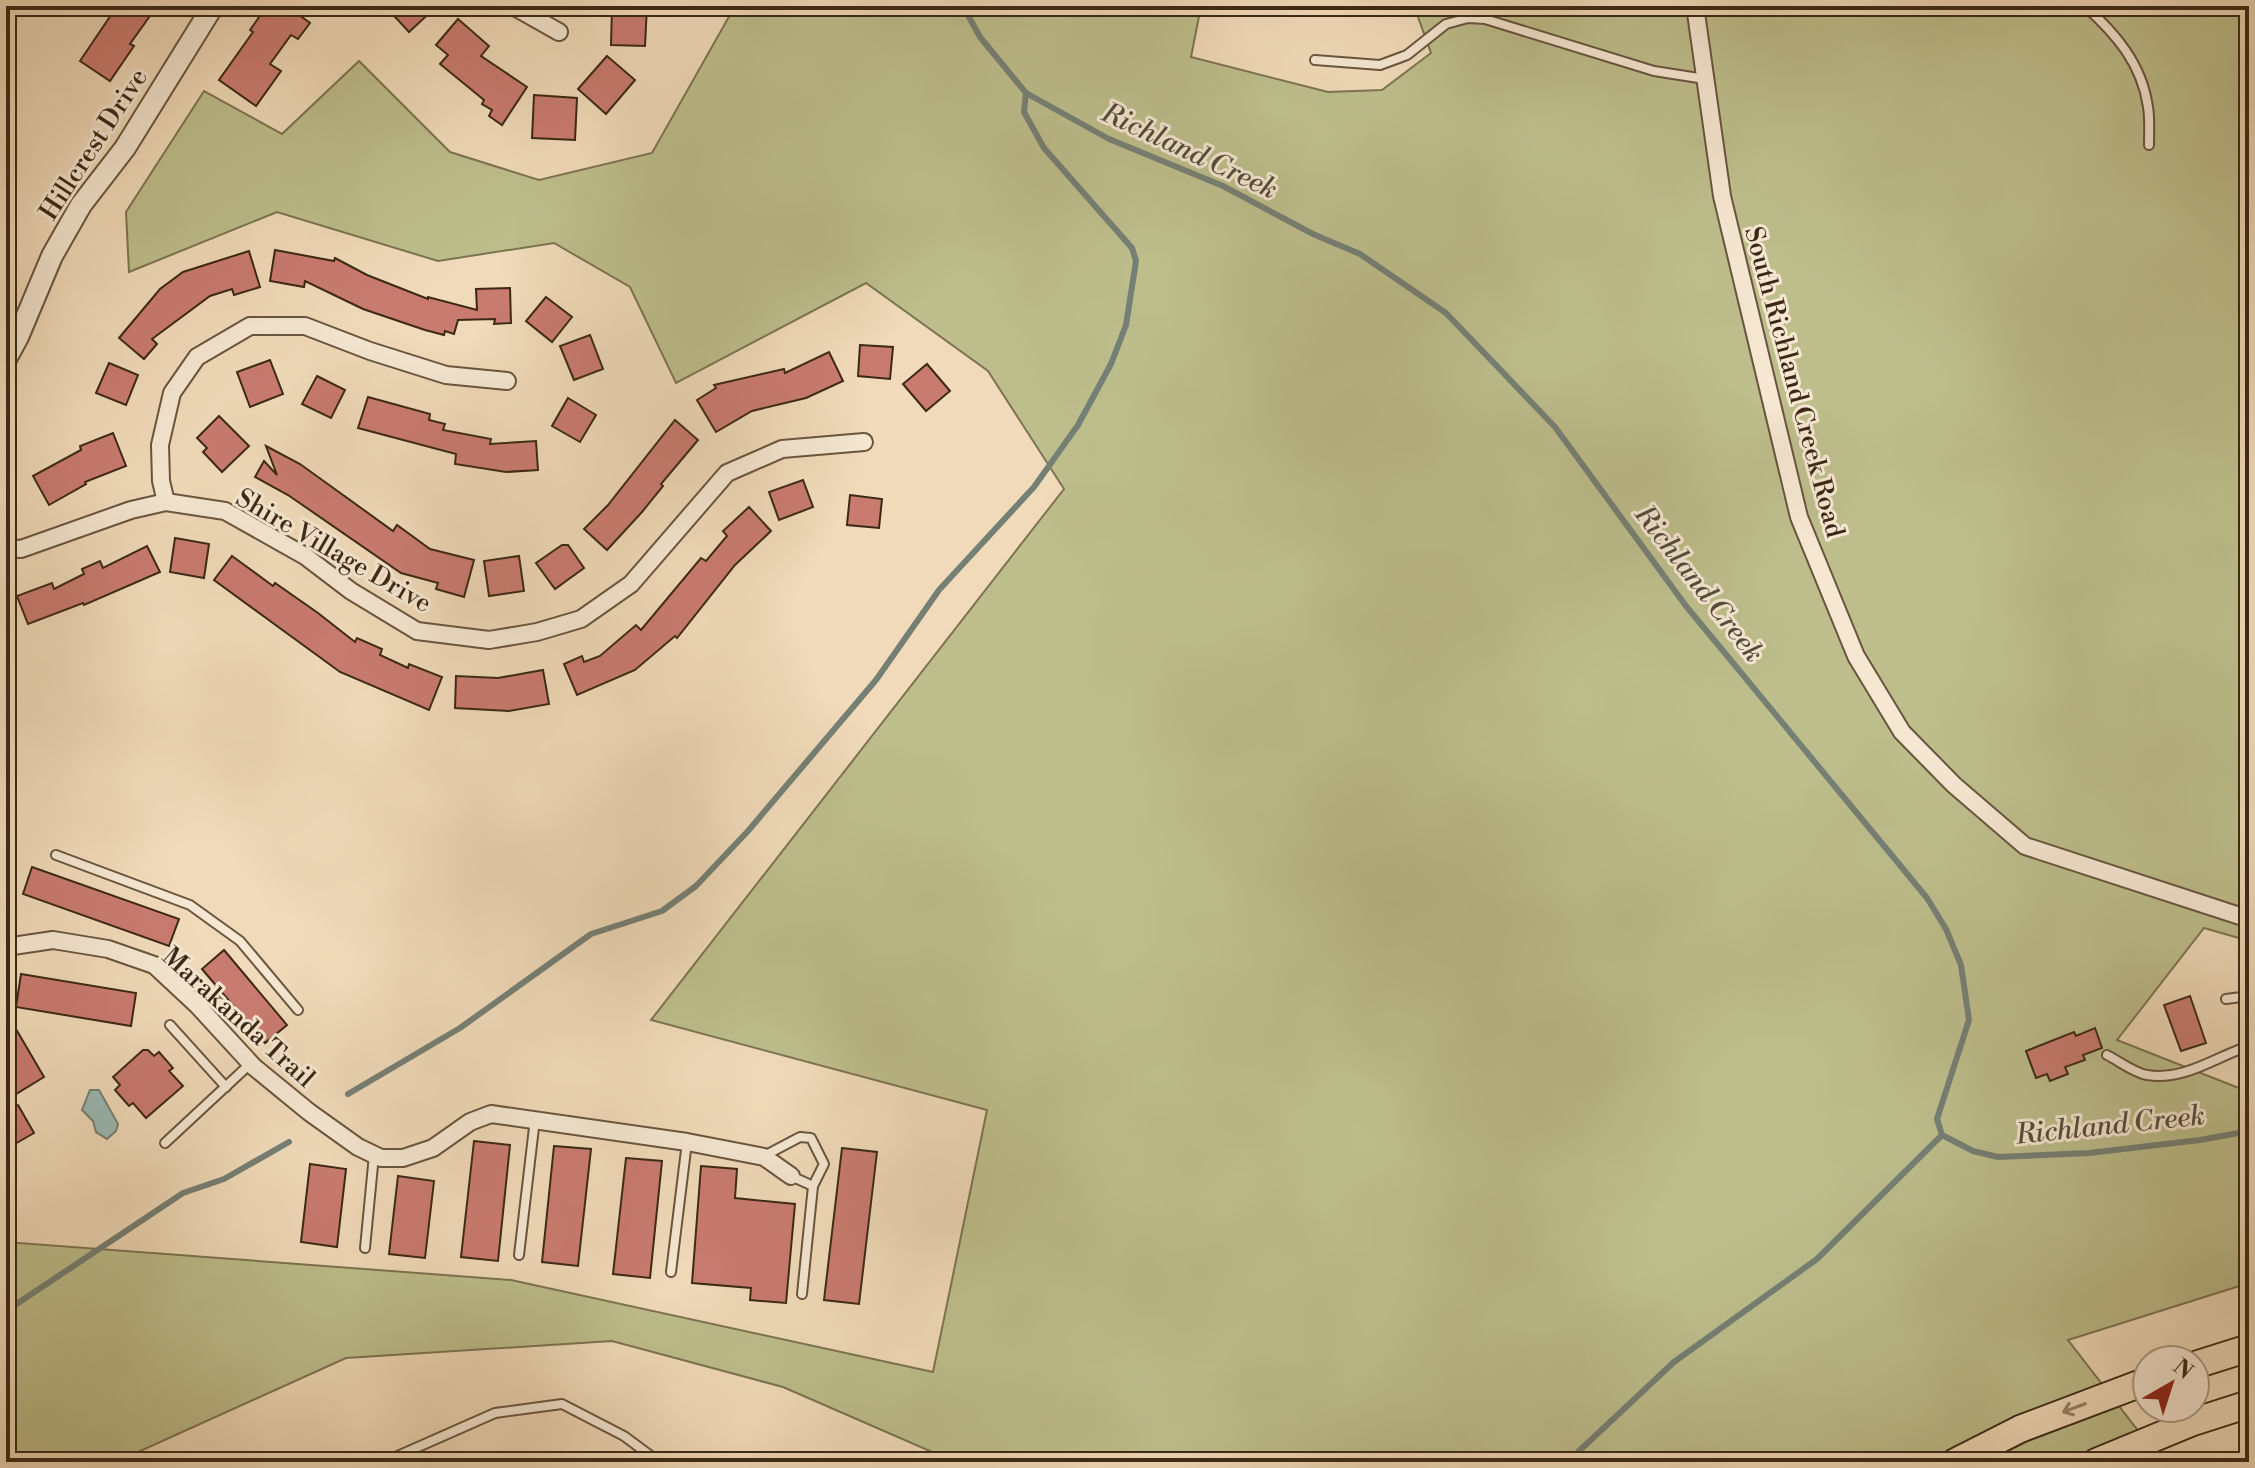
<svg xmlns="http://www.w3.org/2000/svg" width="2255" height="1468" viewBox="0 0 2255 1468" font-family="'Libre Bodoni',serif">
	<rect width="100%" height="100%" fill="#f0dab9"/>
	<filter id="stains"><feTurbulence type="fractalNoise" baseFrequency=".0025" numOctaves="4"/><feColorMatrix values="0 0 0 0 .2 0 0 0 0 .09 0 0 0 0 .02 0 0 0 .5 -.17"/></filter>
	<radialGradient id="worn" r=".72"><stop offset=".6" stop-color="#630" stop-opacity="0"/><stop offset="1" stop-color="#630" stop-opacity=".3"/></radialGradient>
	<polygon fill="#bdbe8c" stroke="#7c7450" stroke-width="2" points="735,6 1201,6 1191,57 1328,92 1382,90 1431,53 1414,6 2249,6 2249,941 2204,928 2117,1040 2249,1092 2249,1283 2068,1340 2139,1432 2084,1462 955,1462 783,1387 612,1341 346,1358 116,1462 6,1462 6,1242 511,1280 933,1372 987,1110 651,1020 1064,489 988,371 866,283 676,383 630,287 554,243 438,261 277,212 129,272 126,212 204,91 282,134 359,61 450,152 539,180 652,153"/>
	<polygon fill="#9bbab5" stroke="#758075" stroke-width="2" points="90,1090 99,1090 118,1124 116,1131 107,1139 96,1132 93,1121 82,1110"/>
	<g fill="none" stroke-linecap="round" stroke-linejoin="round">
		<g stroke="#758075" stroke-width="6">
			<polyline points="963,6 980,37 1026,93 1109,139 1223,186 1313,234 1360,254 1446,313 1555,427 1686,606 1927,898 1946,929 1961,965 1969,1020 1937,1119 1942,1135 1973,1151 1998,1157 2089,1153 2200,1140 2249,1131"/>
			<polyline points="348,1094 460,1028 591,934 662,911 696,886 748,831 876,680 939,590 1034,487 1078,425 1111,364 1126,325 1136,261 1132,248 1044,148 1024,112 1026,93"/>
			<polyline points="6,1311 183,1193 224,1179 289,1142"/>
			<polyline points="1573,1462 1578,1452 1674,1362 1817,1259 1942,1135"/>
		</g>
	</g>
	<g fill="#c97b70" stroke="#3c2915" stroke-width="2">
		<polygon points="98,6 157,6 130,44 134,46 110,81 80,61 111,15"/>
		<polygon points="267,6 287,6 310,23 298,39 291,35 270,64 281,71 256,106 219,80 253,32 250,30"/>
		<polygon points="385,6 437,6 409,32"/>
		<polygon points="612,6 647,6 645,46 611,45"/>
		<polygon points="458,19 489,46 481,56 527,87 502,125 489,116 492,110 482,104 484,100 440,64 448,55 436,45"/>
		<polygon points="607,56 635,80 606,114 578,89"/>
		<polygon points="534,95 577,98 575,140 532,138"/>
		<polygon points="275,250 334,261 335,258 367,275 428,299 428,297 477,310 476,289 510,288 511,323 494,324 495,319 458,320 454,334 445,331 444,335 425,330 363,309 305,281 304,287 270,281"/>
		<polygon points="249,251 260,287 234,295 232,289 210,296 152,339 157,344 144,359 119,338 160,289 183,272"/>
		<polygon points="546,297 572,317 552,342 526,321"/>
		<polygon points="590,335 603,369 574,380 560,346"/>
		<polygon points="860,345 893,347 890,379 858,376"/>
		<polygon points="829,352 843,381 806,398 752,411 716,432 697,400 716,388 714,385 784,369 785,373"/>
		<polygon points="270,360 283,394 250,407 237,372"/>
		<polygon points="109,363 138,375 126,405 96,393"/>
		<polygon points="927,364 950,391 926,411 903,384"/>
		<polygon points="317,376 345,390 331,418 302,404"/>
		<polygon points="368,397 430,414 429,420 445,424 443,430 491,439 490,444 536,441 538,470 506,472 455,464 456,454 358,428"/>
		<polygon points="568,398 596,415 580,442 552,426"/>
		<polygon points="219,416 249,446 222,472 203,452 207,448 197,438"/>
		<polygon points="675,420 698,440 661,484 663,486 642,512 607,550 584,529 608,505"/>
		<polygon points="113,433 126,466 85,482 86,484 49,505 33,476 81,450 80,446"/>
		<polygon points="266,446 300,464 393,531 397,525 430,549 474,560 464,597 436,589 438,583 401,573 288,495 255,477 264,461 277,475"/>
		<polygon points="803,480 813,507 779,520 769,492"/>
		<polygon points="850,495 882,499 879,528 847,525"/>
		<polygon points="749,507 771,531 735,565 677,638 675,636 635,670 577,695 564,664 582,656 584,662 600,656 636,625 641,630 701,558 706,561 727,536 723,531"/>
		<polygon points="175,538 209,544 204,578 170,572"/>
		<polygon points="562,545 568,545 584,568 555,589 536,563"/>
		<polygon points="147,546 160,572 84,605 83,603 28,624 17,596 52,583 54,589 84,574 82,569 100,561 103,568"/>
		<polygon points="232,556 273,586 275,583 318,613 355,642 357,638 382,649 380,655 408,668 409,664 442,677 429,710 340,672 214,580"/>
		<polygon points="519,556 524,591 489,596 484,561"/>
		<polygon points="543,670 549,704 509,711 455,708 456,676 498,678"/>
		<polygon points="32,867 179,919 169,946 23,894"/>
		<polygon points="224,950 287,1025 265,1043 202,969"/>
		<polygon points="21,974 136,993 131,1026 16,1007"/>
		<polygon points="2190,996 2206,1043 2181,1051 2164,1005"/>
		<polygon points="6,1012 44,1077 16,1094 6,1077"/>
		<polygon points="2095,1028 2102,1048 2083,1055 2085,1060 2065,1067 2068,1074 2050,1081 2047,1074 2036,1078 2026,1051 2074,1032 2076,1036"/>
		<polygon points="143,1050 148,1050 154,1056 159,1052 173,1068 169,1071 183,1086 146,1118 133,1103 129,1106 115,1090 120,1085 113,1077"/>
		<polygon points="18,1105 34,1133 6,1149 6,1112"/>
		<polygon points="474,1141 510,1145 498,1261 461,1257"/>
		<polygon points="554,1146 591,1149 578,1266 542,1262"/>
		<polygon points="842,1148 877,1152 859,1304 824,1300"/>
		<polygon points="626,1158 662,1161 650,1278 613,1274"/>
		<polygon points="310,1164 346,1169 337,1247 301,1242"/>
		<polygon points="701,1166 737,1169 735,1198 795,1204 786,1303 750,1300 751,1288 692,1283"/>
		<polygon points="398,1176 434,1181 425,1258 389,1254"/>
	</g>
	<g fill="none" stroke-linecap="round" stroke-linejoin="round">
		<defs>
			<g id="service">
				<path d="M2085,6C2116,34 2142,64 2148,107C2150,119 2149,133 2149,145"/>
				<polyline points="1315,60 1380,65 1407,55 1446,24 1468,18 1485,19 1654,71 1705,79"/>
				<polyline points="56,855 190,905 240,941 298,1010"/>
				<polyline points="2226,999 2249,996"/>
				<polyline points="170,1025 226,1087"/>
				<path d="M2107,1055C2119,1061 2134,1073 2147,1075C2185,1081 2215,1057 2249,1046"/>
				<polyline points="165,1143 250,1064"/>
				<polyline points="764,1156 800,1137 811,1138 824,1164 813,1186"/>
				<polyline points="791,1176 813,1186 802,1294"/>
				<polyline points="365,1248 374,1155"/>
				<polyline points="519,1255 535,1119"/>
				<polyline points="671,1272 687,1142"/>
				<polyline points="384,1462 495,1413 562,1404 624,1436 659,1462"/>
			</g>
			<g id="minor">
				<polyline points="513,6 559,32"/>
				<polyline points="1695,6 1722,196 1799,517 1856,656 1902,732 1954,785 2025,846 2249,919"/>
				<polyline points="166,502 161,481 160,445 172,393 197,357 250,326 305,326 370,351 446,375 507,381"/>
				<polyline points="6,548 21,549 131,510 166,502 225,511 305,556 351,591 417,631 489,640 537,632 581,619 631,584 727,473 782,449 864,442"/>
				<polyline points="6,947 53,940 108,949 154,965 198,1006 254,1067 309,1112 358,1147 381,1158 403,1158 433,1148 470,1122 491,1114 687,1142 764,1157 791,1176"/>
			</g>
			<polyline id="tertiary" points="6,359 18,337 52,256 81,205 125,148 213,6"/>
			<g id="primary">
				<polyline points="2195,1365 2249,1348"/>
				<polyline points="1955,1462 2020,1429 2147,1381"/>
				<polyline points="2096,1462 2193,1422 2249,1404"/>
			</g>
		</defs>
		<use href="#service" stroke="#69553e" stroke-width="12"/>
		<use href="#minor" stroke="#69553e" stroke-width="20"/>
		<use href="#tertiary" stroke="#69553e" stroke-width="24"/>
		<use href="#primary" stroke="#3c2915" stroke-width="30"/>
		<use href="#service" stroke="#f5e7d2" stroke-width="8"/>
		<use href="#minor" stroke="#f5e7d2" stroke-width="16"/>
		<use href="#tertiary" stroke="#f5e7d2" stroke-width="20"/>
		<use href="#primary" stroke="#f0dab9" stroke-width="26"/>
	</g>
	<defs><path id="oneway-shaft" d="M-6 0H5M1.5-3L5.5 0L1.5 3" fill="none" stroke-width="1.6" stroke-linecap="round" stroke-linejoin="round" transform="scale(2)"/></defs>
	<use stroke="#968267" href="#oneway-shaft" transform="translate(2074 1408) rotate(159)"/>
	<g text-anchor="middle" stroke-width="6" stroke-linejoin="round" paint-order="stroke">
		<g font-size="26" fill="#3c2915" stroke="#f5e7d2">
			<text transform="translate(93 144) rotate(-57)" y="9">Hillcrest Drive</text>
			<text transform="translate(1795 382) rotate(75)" y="9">South Richland Creek Road</text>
			<text transform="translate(334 550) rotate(30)" y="9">Shire Village Drive</text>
			<text transform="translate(239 1017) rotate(42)" y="9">Marakanda Trail</text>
		</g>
		<g font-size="28" font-style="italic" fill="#544d3d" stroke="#f5e7d2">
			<text transform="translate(1190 150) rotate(25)" y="10">Richland Creek</text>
			<text transform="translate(1700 583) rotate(52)" y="10">Richland Creek</text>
			<text transform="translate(2110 1124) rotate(-6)" y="10">Richland Creek</text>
		</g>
	</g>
	<rect width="2255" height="1468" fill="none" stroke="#f0dab9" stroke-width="32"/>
	<rect x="8" y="8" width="2239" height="1452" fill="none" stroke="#3c2915" stroke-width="4"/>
	<rect x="16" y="16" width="2223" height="1436" fill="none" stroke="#3c2915" stroke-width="2"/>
	<g transform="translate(2171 1384) rotate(39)"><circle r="38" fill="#f5e7d2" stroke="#ab9b86" stroke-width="2"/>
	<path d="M0-6L14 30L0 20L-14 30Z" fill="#8f2418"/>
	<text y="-12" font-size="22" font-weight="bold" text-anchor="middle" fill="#3c2915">N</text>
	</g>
	<rect width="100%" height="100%" filter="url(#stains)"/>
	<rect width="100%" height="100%" fill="url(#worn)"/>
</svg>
